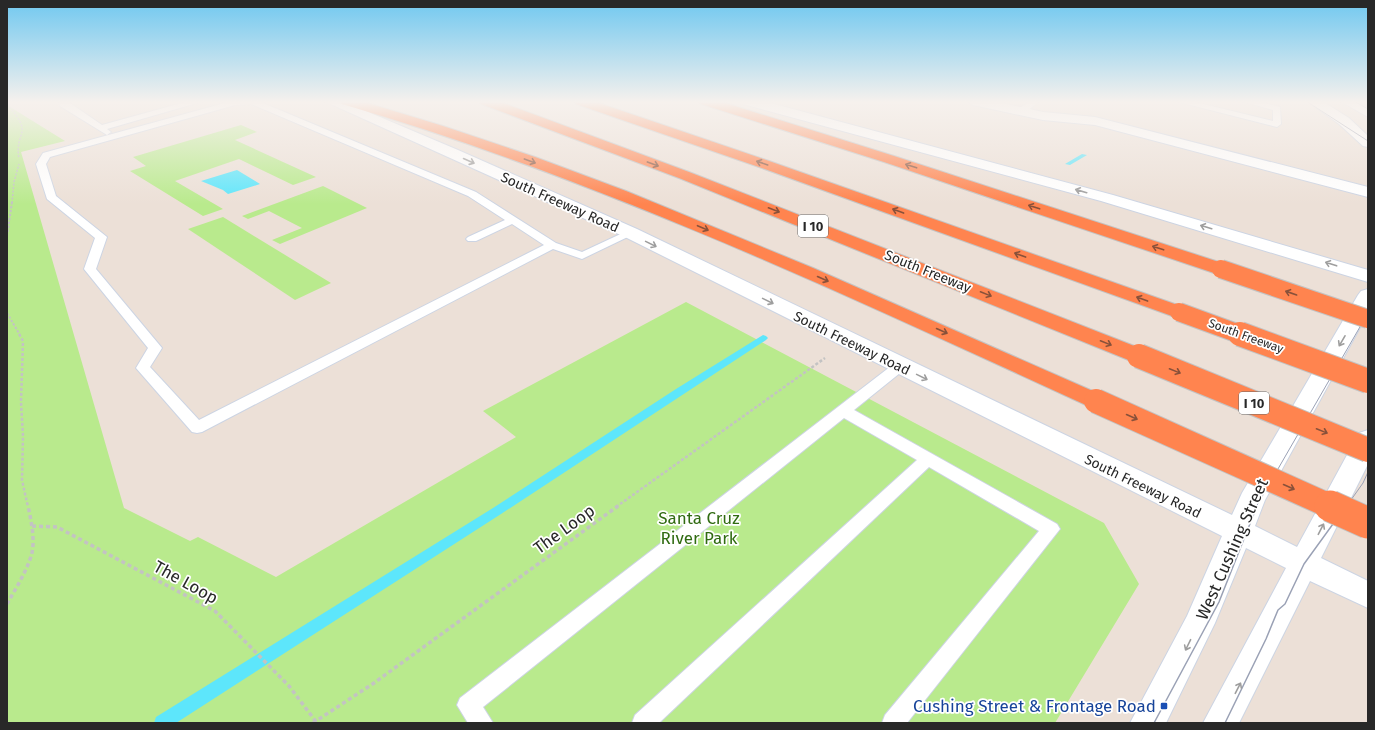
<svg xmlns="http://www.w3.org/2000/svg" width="1375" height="730" viewBox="0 0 1375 730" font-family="'Fira Sans',sans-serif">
	<rect width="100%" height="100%" fill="#ece0d7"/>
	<g fill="#b9ea8d">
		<polygon points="7,105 65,141 21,152 124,508 190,541 198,537 276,577 516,437 483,411 686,302 1104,523 1139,584 1055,723 7,723"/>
		<polygon points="241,125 257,132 235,140 316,177 293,185 239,159 175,181 223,209 203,216 130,171 146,166 133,157"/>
		<polygon points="323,186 367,208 280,244 272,240 302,228 269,211 248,219 242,216"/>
		<polygon points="223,217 331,283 295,300 188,229"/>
	</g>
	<polygon fill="#5de6fb" points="237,170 260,184 228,194 223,190 201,181"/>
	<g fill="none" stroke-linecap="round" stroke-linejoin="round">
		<g fill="#5de6fb" fill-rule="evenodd">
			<polygon points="1082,154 1087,155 1070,165 1065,164"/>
			<polygon points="763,335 766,336 768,338 766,340 501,514 176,723 154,723 156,717 493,508 676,389"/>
		</g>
		<defs>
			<g id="lane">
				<polygon points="59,101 67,101 102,125 189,101 204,101 107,129 111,132 107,135 60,106"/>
				<path d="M232,101H258L476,192L556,243L582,252L627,231L631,230L636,233L582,259L553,249L202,432L197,433L192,432L136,368L148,348L84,269L95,238L47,199L36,164L43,153ZM251,104L468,196L505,220L468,237L466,239L468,241H476L512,224L544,245L199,420L150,367L162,348L96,269L107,237L56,196L46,164L50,157L214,111L235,105Z"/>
				<polygon points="1030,101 1040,101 1023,114 1017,114 1017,110"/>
				<polygon points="1175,101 1191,101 1273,121 1273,110 1241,101 1256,101 1280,107 1281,124 1277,127"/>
				<polygon points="900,362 905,363 907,366 905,369 854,410 1057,524 1060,529 907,723 882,723 885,715 1039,531 929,467 659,723 632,723 635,715 917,460 844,418 483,707 493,723 468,723 457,705 460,698 895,363"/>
			</g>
			<polygon id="street" points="967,101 993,101 1043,112 1095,117 1368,187 1368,197 1095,125 1043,120 973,105"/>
			<g id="secondary">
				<polygon points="324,101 342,101 458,150 637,229 1232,515 1242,493 1358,295 1361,291 1368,289 1368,313 1265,500 1255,526 1297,547 1359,433 1368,430 1368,464 1321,558 1368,581 1368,608 1310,581 1239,723 1203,723 1286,568 1246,548 1215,623 1166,723 1130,723 1187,616 1222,536 625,237"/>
				<polygon points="741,101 763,101 1113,195 1368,270 1368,282 1101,201 743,104"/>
				<polygon points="1307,101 1322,101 1349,118 1368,136 1368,147 1363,146 1339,124"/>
				<polygon points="1340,101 1356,101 1368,108 1368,117"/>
			</g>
			<g id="highway">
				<path d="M340,101H361L443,126L535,157L626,191L813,268L1104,396L1108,401L1104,406L1096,409L1088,406C844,294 600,179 342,104Z"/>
				<polygon points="479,101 498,101 689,172 1147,351 1150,356 1147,361 1139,363 1131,361 679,178 481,104"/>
				<polygon points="574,101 593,101 769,161 1186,308 1189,312 1186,316 1179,318 1172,316 759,167 576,104"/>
				<polygon points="699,101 719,101 894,156 1228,265 1230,269 1228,273 1221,275 1214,273 884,162 701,104"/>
			</g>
		</defs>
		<use href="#lane" stroke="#ccd4e3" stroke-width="2"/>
		<use href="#street" stroke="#ccd4e3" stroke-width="2"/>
		<use href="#secondary" stroke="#ccd4e3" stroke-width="2"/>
		<use href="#highway" stroke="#c3c3c3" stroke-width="2"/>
		<g stroke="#c3c3c3" stroke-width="1.5" stroke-dasharray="2 1.5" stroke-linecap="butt">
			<path d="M10,101L8,105C35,136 14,130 19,159"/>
			<polyline points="12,203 14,182 19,164"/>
		</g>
		<g stroke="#c3c3c3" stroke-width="2" stroke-dasharray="2.5 1.5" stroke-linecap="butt">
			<polyline points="7,236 12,202"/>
			<polyline points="7,313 20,335"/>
		</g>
		<g stroke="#c3c3c3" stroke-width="2.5" stroke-dasharray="3 2" stroke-linecap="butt">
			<polyline points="19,334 23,341 21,402 23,436 22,480 28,507"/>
			<polyline points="616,507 825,358"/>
		</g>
		<g stroke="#c3c3c3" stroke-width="3.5" stroke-dasharray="4 3" stroke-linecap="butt">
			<polyline points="32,526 57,527 215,611 289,686 317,723"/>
			<path d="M7,604C16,588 27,571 32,553C35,538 31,520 28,506"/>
			<polyline points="313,723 374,683 618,506"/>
		</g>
		<use href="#lane" fill="#fff" fill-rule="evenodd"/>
		<use href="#street" fill="#fff" fill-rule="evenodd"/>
		<use href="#secondary" fill="#fff" fill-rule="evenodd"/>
		<use href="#highway" fill="#ff844f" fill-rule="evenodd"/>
		<g stroke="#9aa1b5" stroke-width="1">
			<polyline points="1306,101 1368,141"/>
			<polyline points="1354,101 1368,109"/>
			<polyline points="1256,507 1368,313"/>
			<polyline points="1346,507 1363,483 1368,472"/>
		</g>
		<g stroke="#9aa1b5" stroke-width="1.5">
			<polyline points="1154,723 1219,602 1257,506"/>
			<polyline points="1225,723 1266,639 1278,610 1285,604 1304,564 1346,506"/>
		</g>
		<defs>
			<g id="highway-bridge-far2">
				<polyline points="1221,269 1368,319"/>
				<polyline points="1179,312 1242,335"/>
			</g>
			<g id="highway-bridge-far1">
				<polyline points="1240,334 1368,381"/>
				<polyline points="1139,356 1368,450"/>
				<polyline points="1096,401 1332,507"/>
			</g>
			<polyline id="highway-bridge" points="1330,506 1368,523"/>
		</defs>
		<use href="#highway-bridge-far2" stroke="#c3c3c3" stroke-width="20" stroke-linecap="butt"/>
		<use href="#highway-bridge-far1" stroke="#c3c3c3" stroke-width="26" stroke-linecap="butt"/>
		<use href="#highway-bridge" stroke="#c3c3c3" stroke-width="33" stroke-linecap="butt"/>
		<use href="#highway-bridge-far2" stroke="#ff844f" stroke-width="18"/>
		<use href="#highway-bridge-far1" stroke="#ff844f" stroke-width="24"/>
		<use href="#highway-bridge" stroke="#ff844f" stroke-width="31"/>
	</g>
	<defs><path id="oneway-shaft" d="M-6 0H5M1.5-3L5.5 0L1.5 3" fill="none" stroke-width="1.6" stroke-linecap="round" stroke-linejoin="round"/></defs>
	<g stroke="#9e9e9e">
		<use href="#oneway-shaft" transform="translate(469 161) rotate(24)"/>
		<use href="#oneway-shaft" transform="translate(1081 191) rotate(-164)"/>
		<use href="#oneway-shaft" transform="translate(1206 227) rotate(-163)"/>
		<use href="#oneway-shaft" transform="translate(651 244) rotate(26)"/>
		<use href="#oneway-shaft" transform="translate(1331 264) rotate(-162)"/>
		<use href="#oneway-shaft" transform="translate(768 301) rotate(26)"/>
		<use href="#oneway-shaft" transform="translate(1342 341) rotate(120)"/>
		<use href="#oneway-shaft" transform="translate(922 377) rotate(26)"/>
		<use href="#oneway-shaft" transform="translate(1321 529) rotate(-63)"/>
		<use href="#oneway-shaft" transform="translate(1188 645) rotate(116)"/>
		<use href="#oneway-shaft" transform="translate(1238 688) rotate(-63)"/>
	</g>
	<g stroke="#89513a">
		<use href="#oneway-shaft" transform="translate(530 161) rotate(20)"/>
		<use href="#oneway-shaft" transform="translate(762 163) rotate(-161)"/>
		<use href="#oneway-shaft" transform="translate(653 164) rotate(20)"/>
		<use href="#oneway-shaft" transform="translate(911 166) rotate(-162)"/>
		<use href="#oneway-shaft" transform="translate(1034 207) rotate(-162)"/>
		<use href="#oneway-shaft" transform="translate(774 210) rotate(21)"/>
		<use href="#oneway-shaft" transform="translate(898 211) rotate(-160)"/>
		<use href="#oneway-shaft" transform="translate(703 228) rotate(23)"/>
		<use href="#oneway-shaft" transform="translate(1158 248) rotate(-162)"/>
		<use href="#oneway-shaft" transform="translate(1020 255) rotate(-160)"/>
		<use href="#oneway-shaft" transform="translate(823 279) rotate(24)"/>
		<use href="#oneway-shaft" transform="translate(1291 293) rotate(-161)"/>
		<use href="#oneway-shaft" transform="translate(986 294) rotate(22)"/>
		<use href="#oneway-shaft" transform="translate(1142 299) rotate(-160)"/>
		<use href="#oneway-shaft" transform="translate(942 331) rotate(24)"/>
		<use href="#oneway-shaft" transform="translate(1106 343) rotate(22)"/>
		<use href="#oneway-shaft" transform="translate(1175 371) rotate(22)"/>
		<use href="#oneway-shaft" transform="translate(1132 417) rotate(24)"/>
		<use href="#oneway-shaft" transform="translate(1322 431) rotate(22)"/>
		<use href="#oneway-shaft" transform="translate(1289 487) rotate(24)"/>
	</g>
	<linearGradient id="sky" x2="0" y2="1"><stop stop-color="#70c8f0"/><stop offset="0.5" stop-color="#f6f1ed"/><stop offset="1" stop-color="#f6f1ed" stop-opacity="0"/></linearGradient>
	<rect width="1375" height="204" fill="url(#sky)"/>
	<rect fill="#1a4fb4" stroke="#fff" stroke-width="1.5" x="1160" y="702" width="8" height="8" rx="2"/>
	<g text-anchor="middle" stroke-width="3.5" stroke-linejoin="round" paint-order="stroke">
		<g font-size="12" fill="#282828" stroke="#fff">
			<text transform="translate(1246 336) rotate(20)" y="4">South Freeway</text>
		</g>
		<g fill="#fff" stroke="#686868" stroke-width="1">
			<rect x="798" y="215" width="30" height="22" rx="3"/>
			<rect x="1239" y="392" width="30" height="22" rx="3"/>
		</g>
		<g font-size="13" font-weight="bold" fill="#282828">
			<text x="813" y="231">I 10</text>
			<text x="1254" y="408">I 10</text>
		</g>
		<g font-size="14" fill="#282828" stroke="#fff">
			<text transform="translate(560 202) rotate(24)" y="5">South Freeway Road</text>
			<text transform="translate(928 271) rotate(22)" y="5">South Freeway</text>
			<text transform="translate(852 343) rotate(26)" y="5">South Freeway Road</text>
			<text transform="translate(1143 486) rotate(26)" y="5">South Freeway Road</text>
		</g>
		<g font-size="17" fill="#306b11" stroke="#fff">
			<text x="699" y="524">Santa Cruz<tspan x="699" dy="20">River Park</tspan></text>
		</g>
		<g font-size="17" fill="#282828" stroke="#fff">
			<text transform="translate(564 529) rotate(-36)" y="6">The Loop</text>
			<text transform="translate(1232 549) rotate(-66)" y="6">West Cushing Street</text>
			<text transform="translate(186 582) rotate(29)" y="6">The Loop</text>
		</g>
		<g font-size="17" fill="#164399" stroke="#fff" text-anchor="end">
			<text x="1156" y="712">Cushing Street &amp; Frontage Road</text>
		</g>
	</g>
	<rect width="1375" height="730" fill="none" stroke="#282828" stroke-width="16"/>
</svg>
